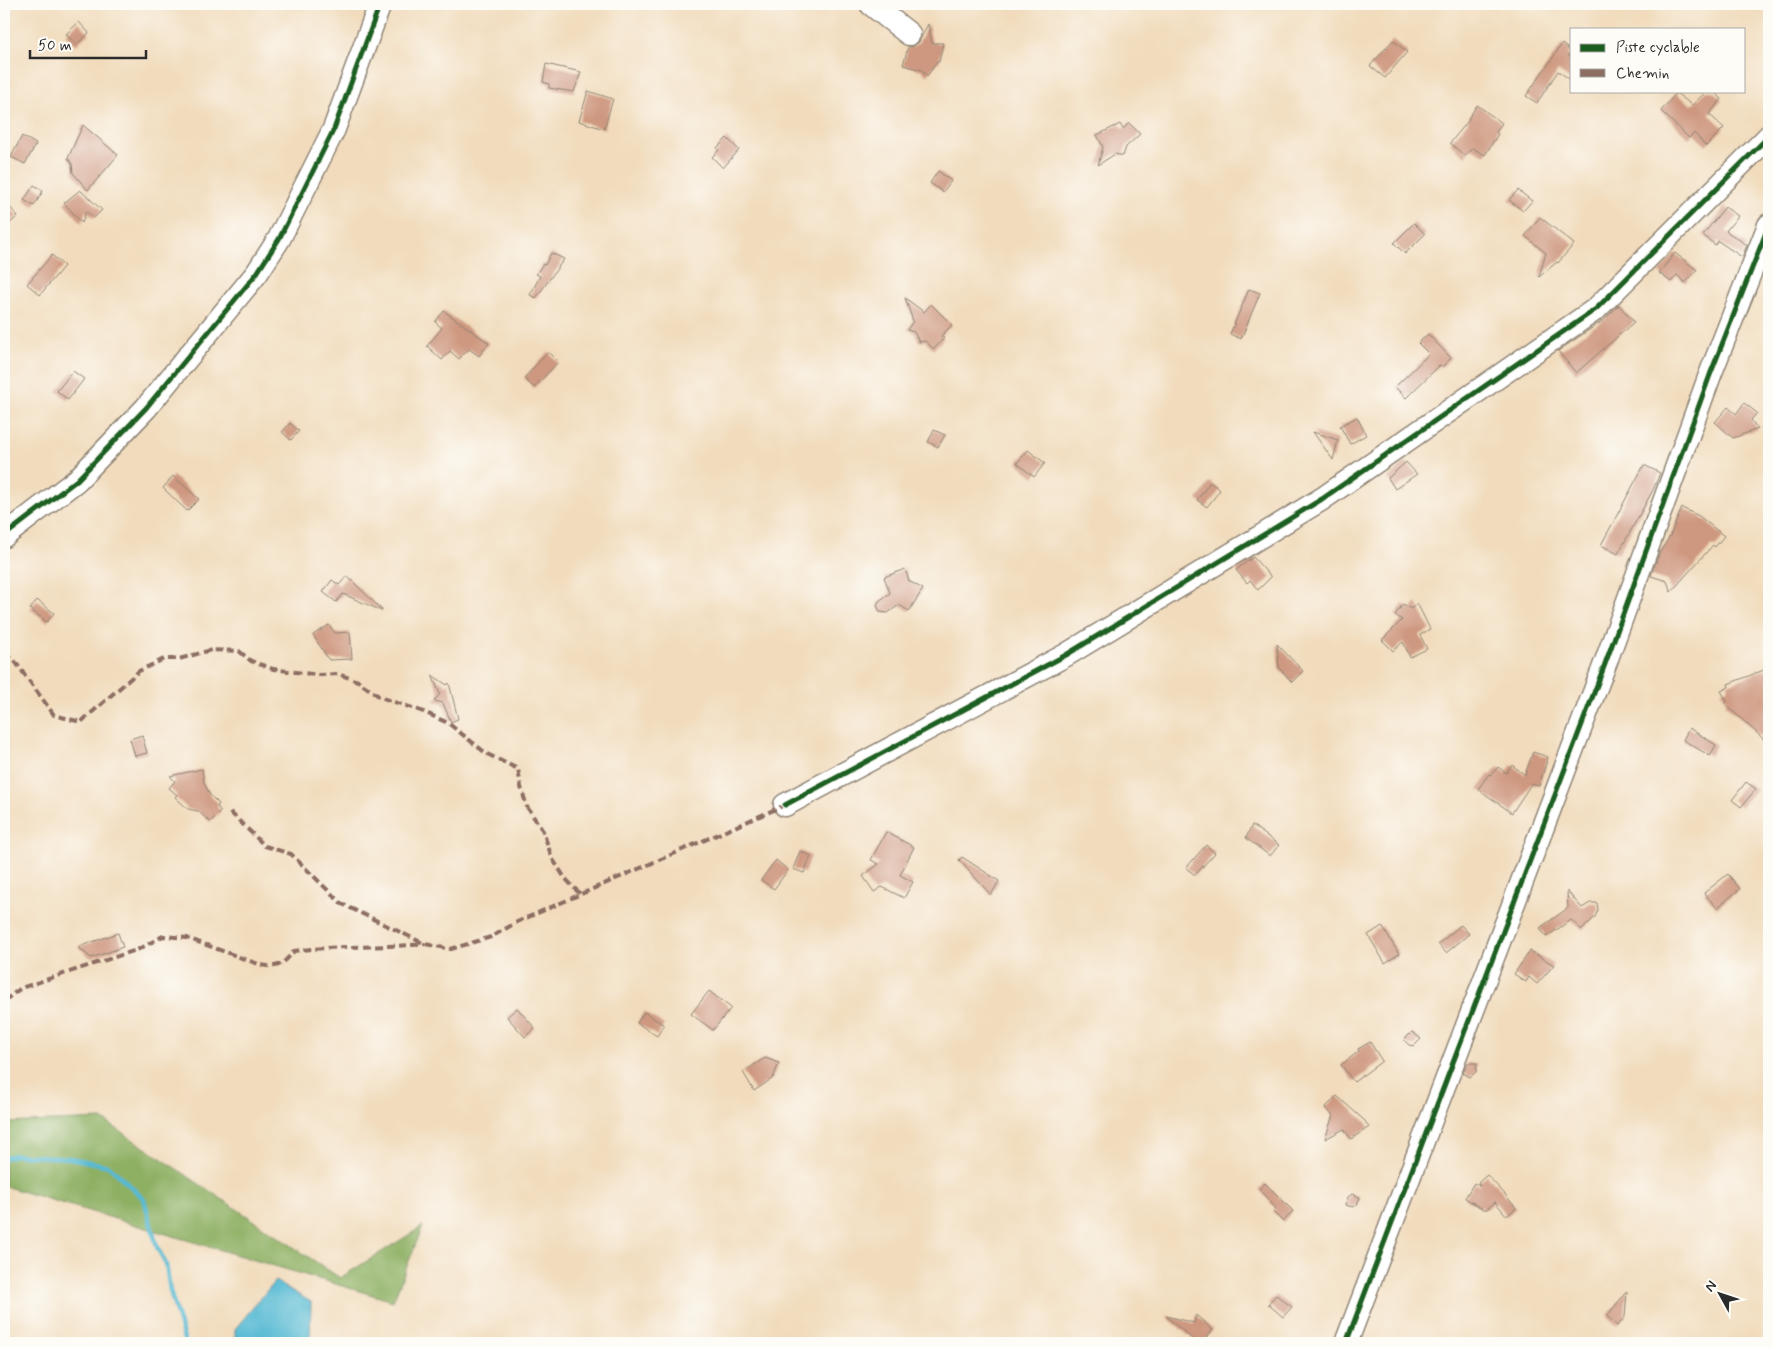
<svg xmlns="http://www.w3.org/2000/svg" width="1773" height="1347" viewBox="0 0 1773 1347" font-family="Mynerve,sans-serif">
	<rect width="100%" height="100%" fill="#fdfcf7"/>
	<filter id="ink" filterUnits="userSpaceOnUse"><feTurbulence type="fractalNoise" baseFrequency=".02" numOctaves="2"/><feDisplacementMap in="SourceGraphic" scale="10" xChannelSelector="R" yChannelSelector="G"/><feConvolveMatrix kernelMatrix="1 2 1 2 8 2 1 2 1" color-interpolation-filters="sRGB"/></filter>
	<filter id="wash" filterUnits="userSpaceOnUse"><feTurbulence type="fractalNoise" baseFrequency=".0096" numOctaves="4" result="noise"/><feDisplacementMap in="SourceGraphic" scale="20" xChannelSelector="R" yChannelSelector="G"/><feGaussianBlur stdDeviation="1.12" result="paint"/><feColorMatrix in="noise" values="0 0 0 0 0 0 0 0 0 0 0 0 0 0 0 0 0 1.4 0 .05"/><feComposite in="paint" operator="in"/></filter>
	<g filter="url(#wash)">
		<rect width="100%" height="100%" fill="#f1dbbc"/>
		<polygon fill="#8eb063" stroke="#5c6e47" points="102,1119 340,1278 423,1226 393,1301 4,1186 4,1123"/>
		<polygon fill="#54b9d3" stroke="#40727f" points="275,1281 311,1302 310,1343 235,1343 235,1329"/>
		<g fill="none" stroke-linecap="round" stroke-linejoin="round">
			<polyline stroke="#54b9d3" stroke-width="4.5" points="4,1158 15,1155 70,1158 109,1166 144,1199 157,1247 166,1264 170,1291 185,1343"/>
		</g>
		<g id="blocks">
			<g fill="#ce977f">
				<polygon points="79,22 89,33 76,45 66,34"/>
				<polygon points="928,24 932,43 943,43 939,62 937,62 927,76 922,70 903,65 908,47 914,46 919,42"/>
				<polygon points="1393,40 1407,52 1385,78 1370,66"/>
				<polygon points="1562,44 1571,51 1568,55 1572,58 1572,81 1558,71 1537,103 1526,96"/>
				<polygon points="546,64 581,72 574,92 549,88 549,84 543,82"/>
				<polygon points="588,91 613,99 604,129 579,121"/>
				<polygon points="1707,91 1713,91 1722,99 1709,114 1724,128 1706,146 1694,133 1689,138 1661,111 1676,93 1692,105"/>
				<polygon points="1477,105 1502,123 1496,132 1498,134 1485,155 1472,148 1465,156 1450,143 1469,120 1468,119"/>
				<polygon points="1129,123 1140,134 1126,147 1123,156 1115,154 1098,165 1103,147 1097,135 1120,124 1123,129"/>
				<polygon points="83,125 118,155 88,190 73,173 72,164 68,158"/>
				<polygon points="22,136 36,144 25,164 11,157"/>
				<polygon points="727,138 739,150 723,168 712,157 719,150 717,148"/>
				<polygon points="938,171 951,181 943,192 930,183"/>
				<polygon points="34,185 43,191 34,206 24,200"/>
				<polygon points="80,190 102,210 94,218 86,211 82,223 64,203"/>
				<polygon points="1518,190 1532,201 1523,211 1509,200"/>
				<polygon points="4,201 18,216 4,229"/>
				<polygon points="1725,207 1738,216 1726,231 1747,245 1742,257 1718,241 1715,245 1703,235"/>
				<polygon points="1540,217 1574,244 1558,263 1557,262 1539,277 1546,253 1525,236"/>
				<polygon points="1414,223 1425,234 1405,254 1394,243"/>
				<polygon points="551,253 564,259 536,298 530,295 540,276 536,274 543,264 545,265"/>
				<polygon points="1675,253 1697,270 1685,283 1677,275 1671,282 1659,273"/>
				<polygon points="52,255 64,266 40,295 27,284"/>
				<polygon points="1249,289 1260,293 1241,339 1230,334"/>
				<polygon points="905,298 924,312 931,304 952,325 941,336 944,338 934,349 925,341 919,342 914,332 907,330 913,321"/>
				<polygon points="1619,305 1634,322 1576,373 1558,351 1604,320"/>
				<polygon points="444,311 489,343 479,356 469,349 459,359 450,351 442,360 427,346 442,328 435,322"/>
				<polygon points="1428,334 1451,358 1442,367 1440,365 1406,398 1395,387 1429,354 1418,343"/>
				<polygon points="548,352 558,362 534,388 524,378"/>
				<polygon points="73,371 84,379 68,400 57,391"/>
				<polygon points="1744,403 1757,413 1751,420 1758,429 1733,438 1715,422 1728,407 1736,414"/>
				<polygon points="1357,417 1366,435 1350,444 1340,426"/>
				<polygon points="290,423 299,431 291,440 282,432"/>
				<polygon points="934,430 945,435 938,447 928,442"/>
				<polygon points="1313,432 1338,440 1333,460"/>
				<polygon points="1028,450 1045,463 1034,477 1017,463"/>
				<polygon points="1406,462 1417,474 1395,489 1388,478"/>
				<polygon points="1644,465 1660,473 1653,490 1618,554 1601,545"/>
				<polygon points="173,476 199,499 187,511 163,488"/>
				<polygon points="1210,482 1220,490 1207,507 1197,500"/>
				<polygon points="1682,508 1699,516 1724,536 1715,547 1713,545 1671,592 1667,581 1651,576 1659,554 1670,536"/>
				<polygon points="1253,557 1271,577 1258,590 1250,580 1247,583 1236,570"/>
				<polygon points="905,569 909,581 923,589 909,611 899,605 888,613 880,612 877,605 879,601 890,593 884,577"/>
				<polygon points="347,576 382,610 382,611 343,594 336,602 323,592 332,580 339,585"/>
				<polygon points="37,600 54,613 47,622 30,609"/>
				<polygon points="1417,603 1430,629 1420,635 1427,649 1410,657 1403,642 1393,651 1382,640 1402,620 1395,615 1403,604 1411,609"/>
				<polygon points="329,625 335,633 350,632 352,659 329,660 313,635"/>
				<polygon points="1277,644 1303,671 1292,682 1279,668"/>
				<polygon points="1769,668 1769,744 1725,704 1727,701 1721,691 1729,687 1728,684"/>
				<polygon points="432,675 447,685 449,683 458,719 451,722 443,703 434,701 440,694"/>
				<polygon points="1689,728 1716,745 1710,756 1683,740"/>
				<polygon points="142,735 147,753 135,756 130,739"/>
				<polygon points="1533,752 1548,757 1539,786 1531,784 1512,813 1478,789 1489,774 1491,775 1498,767 1506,773 1512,765 1525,775"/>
				<polygon points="202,769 204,783 210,795 219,804 217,807 221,811 210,822 198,811 188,809 175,797 177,795 169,788 175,781 170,776"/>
				<polygon points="1746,782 1756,789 1741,807 1732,800"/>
				<polygon points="1252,825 1279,845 1270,856 1246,838"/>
				<polygon points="886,832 914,847 900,875 913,882 904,898 882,887 874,892 863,876 879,864 871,860"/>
				<polygon points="1206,845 1215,853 1195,875 1186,868"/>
				<polygon points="800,851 811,856 804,873 793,869"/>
				<polygon points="962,857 999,881 991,895 959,860"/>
				<polygon points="776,860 788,870 774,889 761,880"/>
				<polygon points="1728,874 1740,889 1717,908 1704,893"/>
				<polygon points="1567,891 1582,908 1590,903 1597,903 1598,910 1595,917 1582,930 1571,920 1546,937 1540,928 1568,908"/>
				<polygon points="1461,925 1469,934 1446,953 1438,944"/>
				<polygon points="1382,926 1399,954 1385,963 1368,935"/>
				<polygon points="118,933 123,947 91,958 78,947"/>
				<polygon points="1530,951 1554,965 1537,984 1529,977 1526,982 1514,974"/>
				<polygon points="709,991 731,1008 713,1030 691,1014"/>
				<polygon points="517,1008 535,1028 525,1037 507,1017"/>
				<polygon points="644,1012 664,1025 657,1036 637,1023"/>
				<polygon points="1412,1032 1421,1039 1414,1046 1409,1045 1404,1040"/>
				<polygon points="1370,1042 1382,1061 1354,1082 1341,1065 1359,1051 1358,1049"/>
				<polygon points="765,1058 779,1063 773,1078 754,1091 743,1072"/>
				<polygon points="1467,1063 1477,1063 1476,1072 1470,1077 1463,1073"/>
				<polygon points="1337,1096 1365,1121 1369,1127 1351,1139 1344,1129 1325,1139 1333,1115 1325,1108"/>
				<polygon points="1487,1175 1503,1192 1516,1208 1507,1216 1495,1202 1487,1209 1483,1209 1465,1198 1474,1183 1480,1186 1478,1183"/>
				<polygon points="1265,1183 1293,1211 1283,1222 1273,1212 1276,1209 1259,1189"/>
				<polygon points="1352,1194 1360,1197 1357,1205 1353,1207 1345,1205 1348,1197"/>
				<polygon points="1627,1291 1625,1317 1617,1326 1607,1316"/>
				<polygon points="1276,1295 1292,1307 1283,1317 1268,1304"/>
				<polygon points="1196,1315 1213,1330 1202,1343 1197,1343 1166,1316 1194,1323"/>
			</g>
		</g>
	</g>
	<g filter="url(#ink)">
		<use href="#blocks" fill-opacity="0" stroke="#8e8374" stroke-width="1"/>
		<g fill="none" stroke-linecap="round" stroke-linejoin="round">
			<defs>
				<g id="minor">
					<polyline points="871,4 909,34"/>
					<polyline points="4,536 77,480 146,408 257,273 279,239 334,129 380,4"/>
					<polyline points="785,805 1066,655 1322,499 1596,309 1769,136"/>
					<polyline points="1346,1343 1605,664 1710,375 1769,225"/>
				</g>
			</defs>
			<use href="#minor" stroke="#8e8374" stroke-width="25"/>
			<use href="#minor" stroke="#fff" stroke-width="22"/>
			<g stroke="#8d6e63" stroke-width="4" stroke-dasharray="8 4" stroke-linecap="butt">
				<polyline points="4,655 14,660 54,715 81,722 139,671 164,659 179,659 211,650 239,651 251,661 273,669 319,675 338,674 358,681 380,697 424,712 448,723 487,754 518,769 521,787 527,807 543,831 552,858 565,878 581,895"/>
				<polyline points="230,812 265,846 291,854 342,904 425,944 451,949 491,937 517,922 785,805"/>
				<path d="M4,1001L21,988L139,949L163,936L187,938L261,965C279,969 283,964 294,951C338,945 381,948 425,944"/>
			</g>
			<defs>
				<g id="cycleway">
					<polyline points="4,536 77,480 146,408 257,273 279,239 334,129 380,4"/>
					<polyline points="785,805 1066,655 1322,499 1596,309 1769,136"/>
					<polyline points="1346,1343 1605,664 1710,375 1769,225"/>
				</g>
			</defs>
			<use href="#cycleway" stroke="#fdfcf7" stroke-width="8"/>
			<use href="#cycleway" stroke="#1b5e20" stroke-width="5"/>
		</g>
	</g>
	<rect width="1773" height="1347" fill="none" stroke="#fdfcf7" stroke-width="20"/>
	<rect x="1570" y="28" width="175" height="65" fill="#fdfcf7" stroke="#a9a8a5"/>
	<rect x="1580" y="44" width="25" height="8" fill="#1b5e20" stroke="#a9a8a5"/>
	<text x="1616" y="52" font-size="15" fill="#2b2b2b">Piste cyclable</text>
	<rect x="1580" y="69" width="25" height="8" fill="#8d6e63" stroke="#a9a8a5"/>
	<text x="1616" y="78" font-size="15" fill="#2b2b2b">Chemin</text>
	<g transform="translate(1720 1294) rotate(310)" stroke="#fdfcf7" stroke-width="4" paint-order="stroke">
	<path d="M0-4L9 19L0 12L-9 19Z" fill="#2b2b2b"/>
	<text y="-8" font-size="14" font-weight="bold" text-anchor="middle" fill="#2b2b2b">N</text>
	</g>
	<path d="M30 50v8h116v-8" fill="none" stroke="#2b2b2b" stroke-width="2.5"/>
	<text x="38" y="50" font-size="15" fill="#2b2b2b" stroke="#fdfcf7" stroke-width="4" paint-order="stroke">50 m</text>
</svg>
